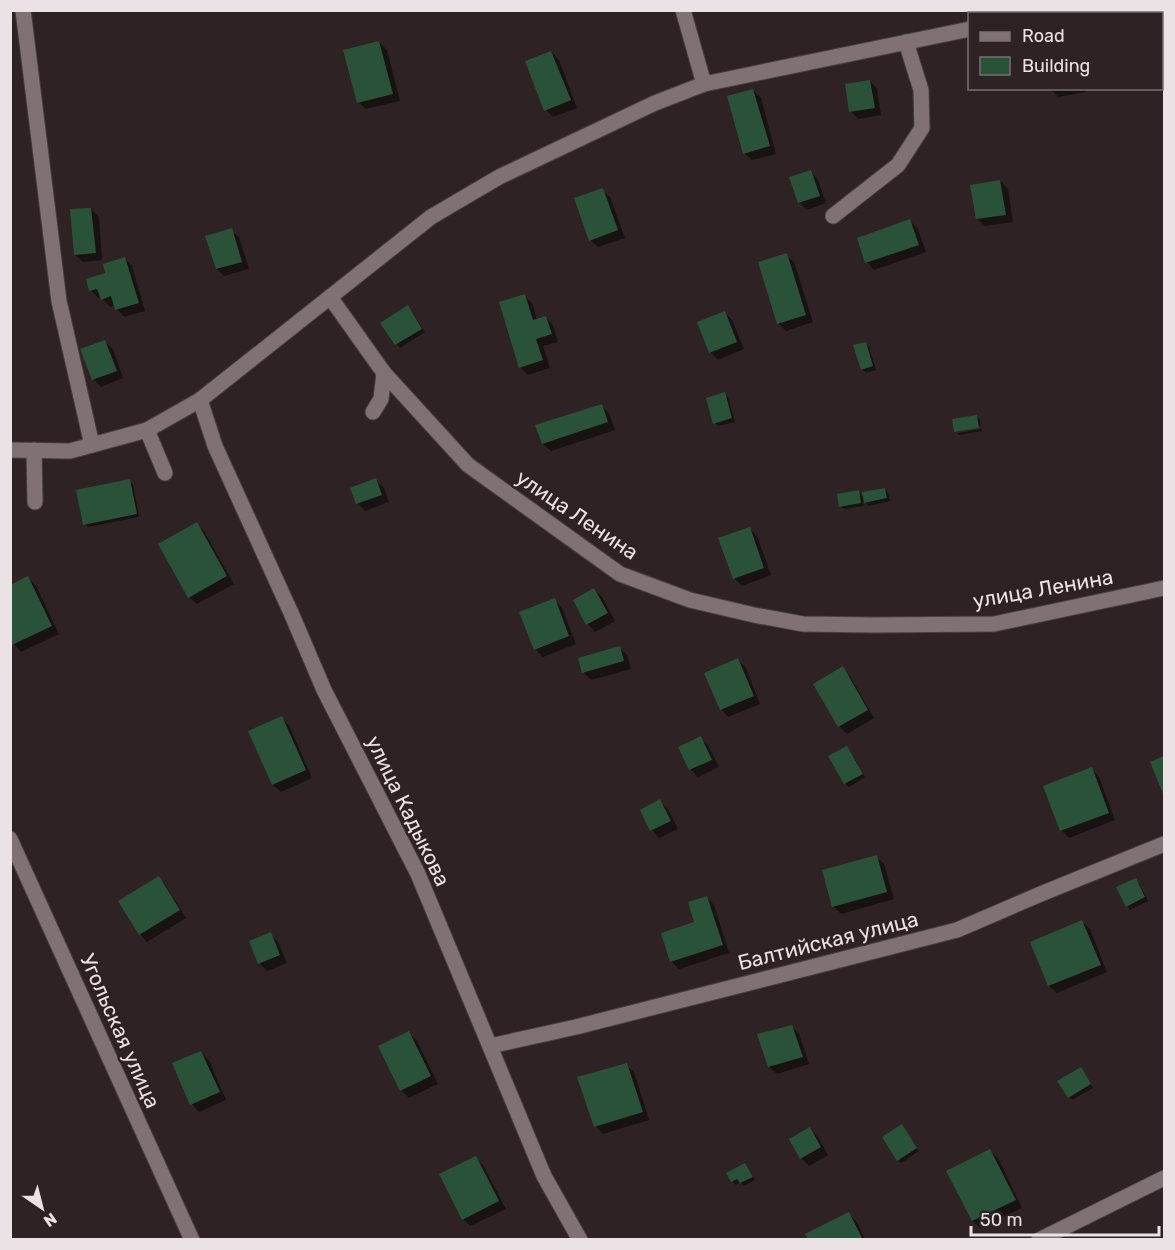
<svg xmlns="http://www.w3.org/2000/svg" width="1175" height="1250" viewBox="0 0 1175 1250" font-family="Rubik,sans-serif">
	<rect width="100%" height="100%" fill="#2e2225"/>
	<g fill="#0007">
		<polygon points="379,42 387,50 400,101 366,109 358,102"/>
		<polygon points="551,52 559,60 577,108 553,117 546,110"/>
		<polygon points="870,81 877,89 881,115 858,119 851,111"/>
		<polygon points="1050,88 1085,88 1086,92 1058,97"/>
		<polygon points="753,90 761,98 776,154 752,160 744,153"/>
		<polygon points="811,172 818,180 826,203 807,210 799,202"/>
		<polygon points="1000,181 1008,189 1013,222 985,226 977,219"/>
		<polygon points="602,190 610,197 625,238 598,247 590,240"/>
		<polygon points="91,209 99,217 102,260 83,262 75,255"/>
		<polygon points="910,221 918,229 926,252 874,270 867,262"/>
		<polygon points="231,230 239,237 249,269 224,276 217,269"/>
		<polygon points="786,255 794,262 813,322 786,331 778,323"/>
		<polygon points="125,259 132,266 145,311 124,317 117,309 115,305 110,307 101,297 98,298 91,290"/>
		<polygon points="525,296 532,303 537,320 546,317 553,325 558,342 543,346 550,368 528,375 520,367"/>
		<polygon points="411,310 425,332 400,348 382,323"/>
		<polygon points="725,313 732,320 744,349 718,360 710,352"/>
		<polygon points="105,342 113,349 123,378 101,387 93,379"/>
		<polygon points="865,343 869,347 876,370 866,373 862,369"/>
		<polygon points="724,394 728,397 735,422 718,426 715,423"/>
		<polygon points="601,405 609,413 615,430 551,451 543,444"/>
		<polygon points="977,416 980,420 981,426 955,431 954,420"/>
		<polygon points="982,429 982,431 959,435 957,433"/>
		<polygon points="376,480 384,488 389,502 365,511 358,503"/>
		<polygon points="130,481 133,484 139,517 88,527 85,524"/>
		<polygon points="885,490 888,493 890,501 869,506 862,500 864,506 844,509 841,506 858,492 864,498"/>
		<polygon points="197,524 204,531 234,584 197,604 189,597"/>
		<polygon points="749,528 757,536 771,575 742,586 734,578"/>
		<polygon points="28,578 36,586 59,634 21,652 14,644 10,638"/>
		<polygon points="594,590 602,597 615,621 595,632 588,624 575,601"/>
		<polygon points="554,600 562,608 576,644 543,657 536,650 521,613"/>
		<polygon points="619,647 627,655 631,669 591,680 583,672"/>
		<polygon points="738,660 746,668 760,704 728,717 721,709"/>
		<polygon points="843,668 850,676 874,718 847,734 839,726"/>
		<polygon points="281,718 289,725 312,778 281,792 273,785 250,732"/>
		<polygon points="700,738 708,745 719,767 698,777 691,770 680,748"/>
		<polygon points="850,751 865,777 849,787 846,784 830,757"/>
		<polygon points="1092,769 1099,777 1115,820 1069,838 1061,830"/>
		<polygon points="660,801 668,809 678,829 659,838 652,830 642,810"/>
		<polygon points="876,857 884,864 894,899 841,914 833,906"/>
		<polygon points="159,878 166,886 186,918 147,942 140,934"/>
		<polygon points="1135,879 1139,883 1148,901 1130,910 1127,906"/>
		<polygon points="706,897 714,905 729,953 679,969 672,962 663,934 696,923"/>
		<polygon points="1082,922 1090,929 1107,972 1057,993 1049,986 1032,943"/>
		<polygon points="270,934 278,942 287,963 267,971 259,963 250,942"/>
		<polygon points="792,1027 799,1034 809,1064 777,1074 769,1067"/>
		<polygon points="409,1033 417,1041 438,1084 409,1098 401,1090"/>
		<polygon points="201,1053 209,1060 226,1100 199,1112 192,1104"/>
		<polygon points="626,1065 634,1072 649,1120 603,1134 595,1126"/>
		<polygon points="1081,1069 1093,1088 1072,1100 1069,1097"/>
		<polygon points="902,1126 919,1151 901,1163 898,1160"/>
		<polygon points="810,1129 818,1137 828,1155 809,1166 801,1158"/>
		<polygon points="990,1151 998,1158 1022,1208 980,1228 973,1221"/>
		<polygon points="476,1158 483,1165 506,1209 470,1226 463,1219"/>
		<polygon points="745,1165 755,1180 744,1186 740,1182 736,1185 732,1181"/>
		<polygon points="849,1214 857,1222 865,1240 810,1240"/>
	</g>
	<g fill="#295239">
		<polygon points="379,41 393,94 357,103 343,50"/>
		<polygon points="551,51 571,100 544,111 525,61"/>
		<polygon points="870,80 875,108 849,112 845,84"/>
		<polygon points="753,89 770,146 743,154 727,96"/>
		<polygon points="811,170 820,196 798,203 789,177"/>
		<polygon points="1000,180 1006,215 976,219 970,185"/>
		<polygon points="603,188 618,230 589,241 574,198"/>
		<polygon points="91,208 96,253 74,255 70,209"/>
		<polygon points="910,219 919,245 865,263 857,238"/>
		<polygon points="232,228 242,262 216,269 205,236"/>
		<polygon points="787,253 806,315 777,324 758,262"/>
		<polygon points="125,257 139,303 115,310 111,296 101,300 97,289 89,291 86,279 105,273 103,264"/>
		<polygon points="525,294 533,320 546,316 552,334 536,339 543,360 519,368 499,302"/>
		<polygon points="408,305 422,329 395,345 380,323"/>
		<polygon points="725,311 737,342 709,353 697,322"/>
		<polygon points="105,340 117,371 92,380 80,349"/>
		<polygon points="866,342 873,366 861,370 853,345"/>
		<polygon points="725,392 732,418 713,424 706,398"/>
		<polygon points="602,404 608,422 542,444 535,425"/>
		<polygon points="977,415 979,428 954,432 952,419"/>
		<polygon points="376,478 382,495 356,504 350,488"/>
		<polygon points="130,479 137,514 83,525 76,490"/>
		<polygon points="885,488 887,498 864,503 862,492"/>
		<polygon points="859,490 861,503 839,507 837,494"/>
		<polygon points="197,522 227,576 188,598 158,544"/>
		<polygon points="750,527 764,568 733,579 718,538"/>
		<polygon points="28,576 52,626 12,645 10,641 10,585"/>
		<polygon points="594,588 608,613 586,625 573,600"/>
		<polygon points="555,598 569,636 534,650 519,612"/>
		<polygon points="620,646 624,661 582,673 578,658"/>
		<polygon points="738,658 754,696 720,710 704,673"/>
		<polygon points="843,666 868,710 838,727 813,684"/>
		<polygon points="282,716 306,770 272,785 248,731"/>
		<polygon points="701,736 712,760 689,770 678,747"/>
		<polygon points="847,746 863,774 844,784 828,756"/>
		<polygon points="1164,756 1164,796 1150,762"/>
		<polygon points="1092,767 1109,813 1060,831 1043,786"/>
		<polygon points="660,799 671,821 650,831 640,810"/>
		<polygon points="877,855 887,892 832,907 822,870"/>
		<polygon points="159,876 180,910 139,935 118,901"/>
		<polygon points="1136,878 1145,897 1126,907 1116,887"/>
		<polygon points="707,896 723,945 670,962 661,933 694,922 688,902"/>
		<polygon points="1082,920 1101,965 1048,986 1030,942"/>
		<polygon points="271,932 280,955 258,964 249,941"/>
		<polygon points="792,1025 803,1057 768,1067 757,1034"/>
		<polygon points="409,1031 431,1076 400,1091 378,1046"/>
		<polygon points="201,1051 220,1092 190,1105 172,1063"/>
		<polygon points="627,1063 643,1112 594,1127 577,1077"/>
		<polygon points="1081,1067 1091,1084 1068,1098 1057,1081"/>
		<polygon points="902,1124 917,1148 897,1161 882,1137"/>
		<polygon points="810,1127 821,1147 800,1159 789,1139"/>
		<polygon points="990,1149 1016,1200 972,1221 946,1171"/>
		<polygon points="476,1156 499,1201 462,1220 439,1174"/>
		<polygon points="745,1163 753,1177 740,1183 737,1179 731,1182 726,1173"/>
		<polygon points="849,1212 863,1240 808,1240 805,1234"/>
	</g>
	<g fill="none" stroke-linecap="round" stroke-linejoin="round">
		<defs>
			<g id="minor">
				<polyline points="23,10 59,301 92,445"/>
				<polyline points="683,10 704,84"/>
				<polyline points="1046,14 1060,10"/>
				<polyline points="833,216 898,165 922,128 921,90 906,42"/>
				<polyline points="330,297 384,373 468,465 620,574 690,600 754,615 803,624 874,625 994,624 1164,588"/>
				<polyline points="200,400 215,446 292,615 324,690 418,874 544,1176 580,1240"/>
				<polyline points="373,412 381,399 384,373"/>
				<polyline points="147,430 165,473"/>
				<polyline points="10,450 70,451 147,430 200,400 431,217 499,177 655,103 704,84 970,29"/>
				<polyline points="34,450 35,502"/>
				<polyline points="10,839 192,1240"/>
				<polyline points="490,1046 576,1027 957,930 1043,893 1164,844"/>
				<polyline points="1039,1240 1164,1178"/>
			</g>
		</defs>
		<use href="#minor" stroke="#493f41" stroke-width="17"/>
		<use href="#minor" stroke="#807175" stroke-width="15"/>
	</g>
	<g text-anchor="middle" stroke-width="5" stroke-linejoin="round" paint-order="stroke">
		<g font-size="21" fill="#eae2e4" stroke="#2e2225">
			<text transform="translate(577 515) rotate(34)" y="7">улица Ленина</text>
			<text transform="translate(1043 589) rotate(-10)" y="7">улица Ленина</text>
			<text transform="translate(408 811) rotate(64)" y="7">улица Кадыкова</text>
			<text transform="translate(828 941) rotate(-14)" y="7">Балтийская улица</text>
			<text transform="translate(120 1031) rotate(66)" y="7">Угольская улица</text>
		</g>
	</g>
	<rect width="1175" height="1250" fill="none" stroke="#eae2e4" stroke-width="24"/>
	<rect x="968" y="12" width="195" height="78" fill="#2e2225" stroke="#796f71" stroke-width="1.5"/>
	<rect x="980" y="32" width="30" height="9" fill="#807175" stroke="#796f71" stroke-width="1.5"/>
	<text x="1022" y="42" font-size="18" fill="#eae2e4">Road</text>
	<rect x="980" y="57" width="30" height="18" fill="#295239" stroke="#796f71" stroke-width="1.5"/>
	<text x="1022" y="72" font-size="18" fill="#eae2e4">Building</text>
	<g transform="translate(42 1208) rotate(145)" stroke="#2e2225" stroke-width="4.5" paint-order="stroke">
	<path d="M0-4.5L10 22L0 15L-10 22Z" fill="#eae2e4"/>
	<text y="-9" font-size="16" font-weight="bold" text-anchor="middle" fill="#eae2e4">N</text>
	</g>
	<path d="M971 1226v9h188v-9" fill="none" stroke="#eae2e4" stroke-width="3"/>
	<text x="980" y="1226" font-size="18" fill="#eae2e4" stroke="#2e2225" stroke-width="4.5" paint-order="stroke">50 m</text>
</svg>
